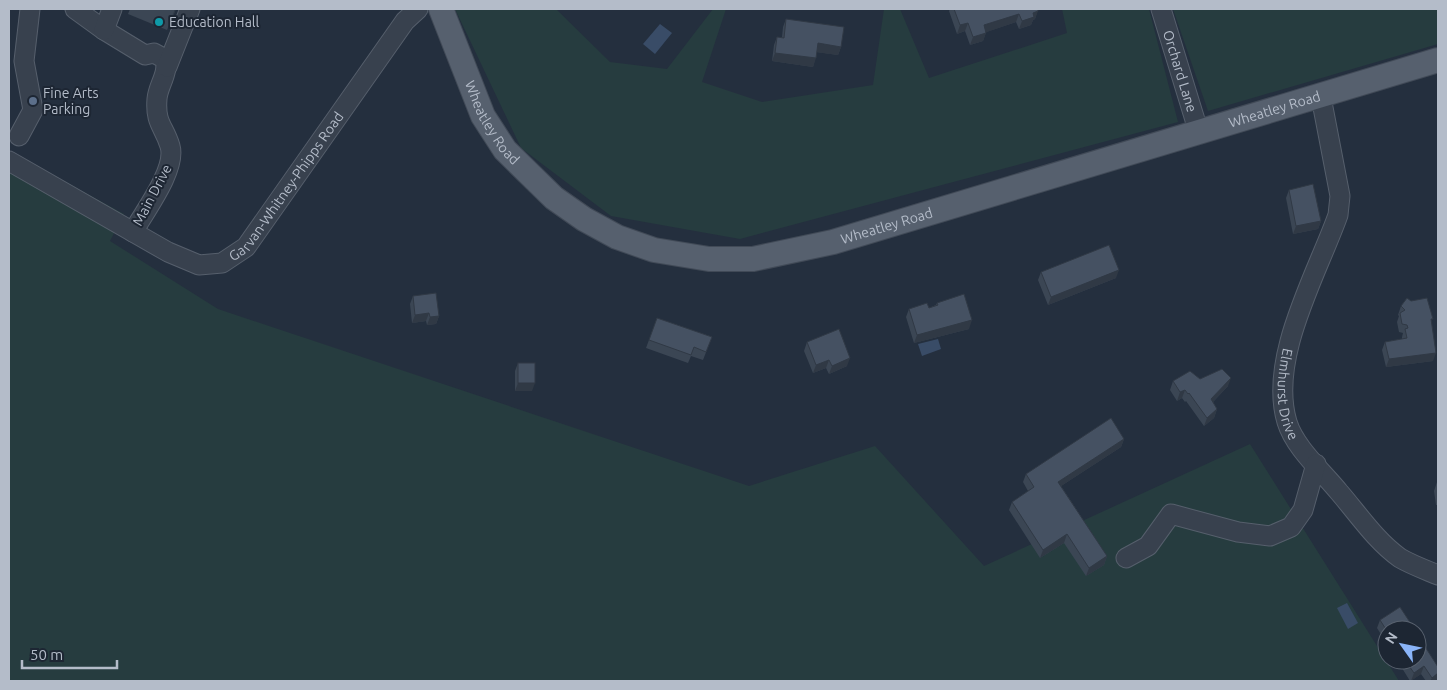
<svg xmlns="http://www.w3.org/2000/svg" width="1447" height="690" viewBox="0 0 1447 690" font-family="Ubuntu,sans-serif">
	<rect width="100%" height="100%" fill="#242f3e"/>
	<g fill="#263c3f">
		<polygon points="455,9 556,9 610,62 667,69 713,9 726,9 702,82 762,102 873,85 884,9 900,9 929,78 1067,33 1062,9 1149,9 1178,122 740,239 611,216 521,148"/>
		<polygon points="1173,9 1438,9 1438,44 1208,111"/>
		<polygon points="9,151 124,214 110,241 218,309 749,486 875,446 984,566 1250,444 1399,681 9,681"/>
	</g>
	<g fill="#394c67">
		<polygon points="660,24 672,33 655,54 643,44"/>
		<polygon points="938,339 941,349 922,356 918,344"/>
		<polygon points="1347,603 1358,623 1348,629 1337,608"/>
	</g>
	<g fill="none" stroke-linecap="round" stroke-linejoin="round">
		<defs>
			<g id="minor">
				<path d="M75,9L104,30L145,55L154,53L165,59C169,74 158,85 157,99C155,124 164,126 170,146C177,169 144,212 133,232"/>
				<path id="s1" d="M1161,9L1199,133"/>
				<polyline points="104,30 112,9"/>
				<polyline points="167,67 190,9"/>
				<path id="s2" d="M1321,97L1340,196L1338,215C1317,274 1268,358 1287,422C1295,448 1322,471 1339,492C1358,514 1376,541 1400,558C1412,565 1426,570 1438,575"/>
				<polyline points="19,136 33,110 24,61 30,9"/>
				<path id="s3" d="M9,161L168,252L199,265L222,263L246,247L405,21L418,9"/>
				<polyline points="1126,558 1148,546 1171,514 1238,532 1270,536 1291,527 1303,510 1316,464"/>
			</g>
			<g id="major">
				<path id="s4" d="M441,9L483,116L505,150L554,198L584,219L617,237L654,250L709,259H753L833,242L1438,60"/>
			</g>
		</defs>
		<use href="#minor" stroke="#565f6c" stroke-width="21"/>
		<use href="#major" stroke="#414a57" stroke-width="26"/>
		<use href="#minor" stroke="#38414e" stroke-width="19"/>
		<use href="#major" stroke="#56606e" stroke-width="24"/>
	</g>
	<g fill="#3b4654">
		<polygon points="130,9 176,9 167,30 128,14"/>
		<polygon points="950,9 1038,9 1035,19 1033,20 1031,25 1019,29 1016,22 986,32 983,41 970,45 965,31 957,34 949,11"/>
		<polygon points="786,19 841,47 838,55 817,52 813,67 772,61 774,45 777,37 782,37 783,27"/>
		<polygon points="1289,190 1321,221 1318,229 1293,234 1286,198"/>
		<polygon points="1041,272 1116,278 1048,305 1038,280"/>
		<polygon points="413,296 439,316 436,324 427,325 426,321 412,323 410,304"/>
		<polygon points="937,303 969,329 914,343 906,317 909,309 929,308 936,305"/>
		<polygon points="1401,306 1431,323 1433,361 1386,367 1382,350 1385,342 1402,339 1402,337 1403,333 1399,332 1397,322 1399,316 1398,315"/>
		<polygon points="657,318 712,337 703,360 691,356 688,363 646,348"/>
		<polygon points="807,342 847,366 829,374 826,368 813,373 804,351"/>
		<polygon points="518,363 532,391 515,391 515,371"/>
		<polygon points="1200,379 1228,386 1213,402 1217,409 1214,418 1204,426 1186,401 1185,402 1182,398 1177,401 1170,390 1173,381"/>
		<polygon points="1124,439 1121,447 1061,486 1107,556 1104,565 1086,576 1064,543 1040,558 1009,510 1012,502 1028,491 1023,482 1026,474"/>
		<polygon points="1437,482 1438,482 1438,505 1436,505 1434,491"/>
		<polygon points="1380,620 1387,630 1387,644 1377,628"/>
		<polygon points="1397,660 1417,660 1438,680 1436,681 1426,681 1421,674 1410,681"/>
	</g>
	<g fill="#303945">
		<polygon points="175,9 176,9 167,30"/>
		<polygon points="1038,11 1035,19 1033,20 1031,25 1019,29 1022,21 1033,13"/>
		<polygon points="1019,14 1016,22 981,34 984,25"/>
		<polygon points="968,23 965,31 957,34 960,25"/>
		<polygon points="986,33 983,41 970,45 973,37"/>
		<polygon points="818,43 841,47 838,55 815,52"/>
		<polygon points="775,53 816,58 813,67 772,61"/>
		<polygon points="1321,221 1318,229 1293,234 1296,226"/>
		<polygon points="1119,270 1116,278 1048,305 1051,297"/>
		<polygon points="429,313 426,321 412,323 415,315"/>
		<polygon points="439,316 436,324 427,325 430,317"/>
		<polygon points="972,320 969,329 914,343 917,335"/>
		<polygon points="1436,353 1433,361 1386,367 1389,359"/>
		<polygon points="850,358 847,366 829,374 832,366"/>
		<polygon points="829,360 826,368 813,373 816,365"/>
		<polygon points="1231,378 1228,386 1208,407 1211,399"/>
		<polygon points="518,383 535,383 532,391 515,391"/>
		<polygon points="1185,390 1182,398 1177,401 1180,392"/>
		<polygon points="1217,409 1214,418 1204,426 1207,418"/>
		<polygon points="1124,439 1121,447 1055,490 1058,482"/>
		<polygon points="1067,534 1064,543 1040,558 1043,550"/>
		<polygon points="1107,556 1104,565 1086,576 1089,568"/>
		<polygon points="1424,666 1421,674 1411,681 1414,673"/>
		<polygon points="1438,673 1438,680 1436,681 1430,681 1432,678"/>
	</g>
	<g fill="#455162" stroke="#303945">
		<polygon points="954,9 1038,9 1038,11 1033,13 1034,17 1022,21 1019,14 984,25 986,33 973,37 968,23 960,25"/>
		<polygon points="786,19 844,27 841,47 818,43 816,58 775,53 777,37 784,38"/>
		<polygon points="1313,184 1321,221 1296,226 1289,190"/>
		<polygon points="1109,245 1119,270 1051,297 1041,272"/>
		<polygon points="436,293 439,316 430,317 429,313 415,315 413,296"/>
		<polygon points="964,294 972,320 917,335 909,309 927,303 929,308 938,305 937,303"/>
		<polygon points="1407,298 1411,301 1427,298 1433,319 1431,319 1436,353 1389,359 1385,342 1407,338 1405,329 1408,328 1407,325 1402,324 1400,313 1405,310 1401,306"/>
		<polygon points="657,318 712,337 706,352 694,347 691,355 649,340"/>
		<polygon points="839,329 850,358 832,366 829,360 816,365 807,342"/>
		<rect x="518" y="363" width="17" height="20"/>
		<polygon points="1222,369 1231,378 1211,399 1217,409 1207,418 1189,393 1188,394 1185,390 1180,392 1173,381 1190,371 1200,379"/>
		<polygon points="1111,418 1124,439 1058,482 1107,556 1089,568 1067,534 1043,550 1012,502 1034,487 1026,474"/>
		<polygon points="1400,607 1415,630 1387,630 1387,631 1380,620"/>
		<polygon points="1417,634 1438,667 1438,673 1432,678 1424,666 1414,673 1405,660 1417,660"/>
	</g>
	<circle fill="#0f9aa8" stroke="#1d2633" stroke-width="2" cx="159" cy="22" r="5"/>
	<circle fill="#5c6f8a" stroke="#1d2633" stroke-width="2" cx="33" cy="101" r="5"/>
	<g text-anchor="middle" stroke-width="4" stroke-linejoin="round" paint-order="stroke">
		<g font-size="14" fill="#b4bcc9" stroke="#1d2633" text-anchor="start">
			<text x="169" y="27">Education Hall</text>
			<text x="43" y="98">Fine Arts<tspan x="43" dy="16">Parking</tspan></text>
		</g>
		<g font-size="14" fill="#b4bcc9" stroke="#1d2633">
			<text dy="5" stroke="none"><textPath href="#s1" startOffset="65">Orchard Lane</textPath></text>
			<text dy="5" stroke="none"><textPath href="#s4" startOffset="980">Wheatley Road</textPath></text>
			<text dy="5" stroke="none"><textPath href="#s4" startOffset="125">Wheatley Road</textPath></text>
			<text dy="5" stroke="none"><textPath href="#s3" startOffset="341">Garvan-Whitney-Phipps Road</textPath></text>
			<text transform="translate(152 195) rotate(-62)" y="5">Main Drive</text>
			<text dy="5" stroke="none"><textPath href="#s4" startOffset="575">Wheatley Road</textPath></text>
			<text dy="5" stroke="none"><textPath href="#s2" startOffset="309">Elmhurst Drive</textPath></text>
		</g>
	</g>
	<rect width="1447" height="690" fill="none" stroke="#b4bcc9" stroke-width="20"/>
	<g transform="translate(1402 645) rotate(303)"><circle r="24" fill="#1d2633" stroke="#59626f"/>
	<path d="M0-4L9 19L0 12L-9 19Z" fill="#8ab4f8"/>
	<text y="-8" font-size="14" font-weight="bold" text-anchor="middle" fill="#b4bcc9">N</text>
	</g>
	<path d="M22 660v8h95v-8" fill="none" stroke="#b4bcc9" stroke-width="2.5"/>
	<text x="30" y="660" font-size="15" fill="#b4bcc9" stroke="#1d2633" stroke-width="4" paint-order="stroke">50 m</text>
</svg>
